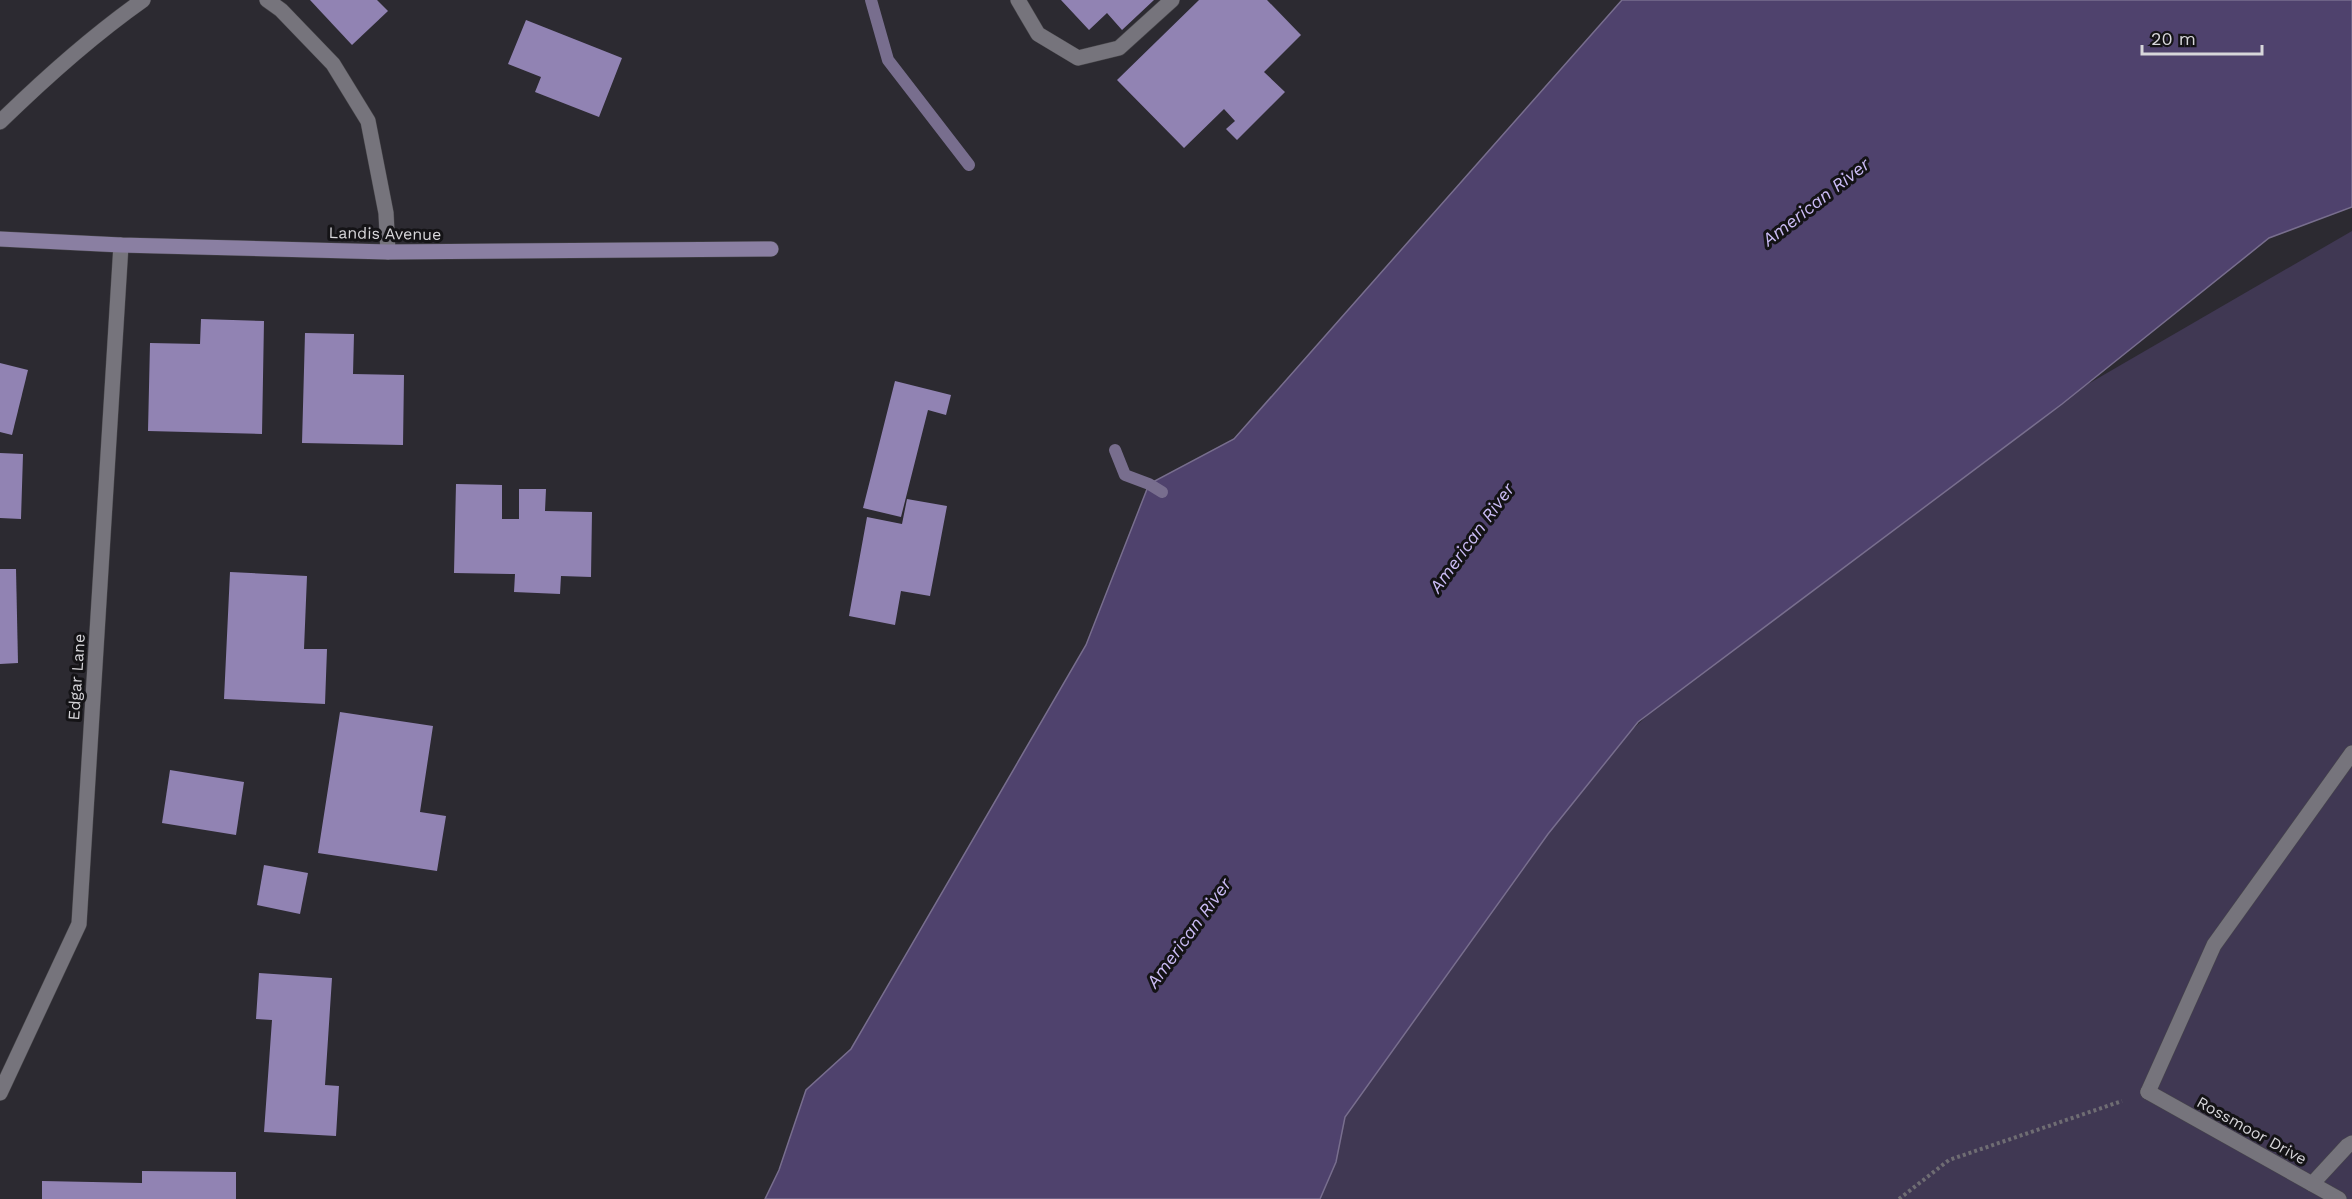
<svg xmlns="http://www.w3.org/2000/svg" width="2352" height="1199" viewBox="0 0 2352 1199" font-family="'Work Sans',sans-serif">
	<rect width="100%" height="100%" fill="#2c2a31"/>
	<polygon fill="#403853" points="2352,231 2352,1199 1274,1199 1578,781 1855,519"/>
	<polygon fill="#4f426d" stroke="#786e8e" stroke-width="1.5" points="1622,0 2352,0 2352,207 2269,238 2062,404 1638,722 1548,834 1345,1117 1336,1162 1320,1199 765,1199 779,1170 806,1090 851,1049 1086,645 1149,484 1234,439"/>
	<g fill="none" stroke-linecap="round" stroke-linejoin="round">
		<g stroke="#786e8e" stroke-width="12">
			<polyline points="871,0 888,60 969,165"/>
			<polyline points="1115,450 1125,475 1149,484 1162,492"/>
		</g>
	</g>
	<g fill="#9183b3">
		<polygon points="310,0 377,0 388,11 352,45"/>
		<polygon points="1061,0 1154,0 1122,30 1107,13 1089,30"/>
		<polygon points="1199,0 1267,0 1301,35 1264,72 1285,92 1237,140 1226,129 1235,121 1224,109 1184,148 1117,80"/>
		<polygon points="526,20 622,58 599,117 535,92 541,77 508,64"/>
		<polygon points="201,319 264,321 262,434 148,431 150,343 200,344"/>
		<polygon points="305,333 354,334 353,374 404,375 403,445 302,443"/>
		<polygon points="0,363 28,370 12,435 0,432"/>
		<polygon points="895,381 951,395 946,415 928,410 901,517 863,508"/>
		<polygon points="0,453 23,454 21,519 0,518"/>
		<polygon points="456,484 502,485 502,519 519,519 519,489 546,489 545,511 592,512 591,577 561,576 560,594 514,592 515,574 454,573"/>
		<polygon points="907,499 947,506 930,596 901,591 895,625 849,616 867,517 902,524"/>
		<polygon points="0,569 16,569 18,663 0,664"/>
		<polygon points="230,572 307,576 304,649 327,649 325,704 224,699"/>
		<polygon points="340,712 433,726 420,812 446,816 437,871 318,853"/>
		<polygon points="170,770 244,782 236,835 162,823"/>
		<polygon points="264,865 308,873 300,914 257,905"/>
		<polygon points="259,973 332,978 325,1085 339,1086 336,1136 264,1132 272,1020 256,1019"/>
		<polygon points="142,1171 236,1172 236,1199 42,1199 42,1181 142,1183"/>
	</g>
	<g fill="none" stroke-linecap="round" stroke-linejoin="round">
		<defs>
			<g id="lane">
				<polyline points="267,0 281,10 333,64 368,121 386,213 388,252"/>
				<polyline points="1018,0 1038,34 1078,58 1119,48 1172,0"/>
				<path d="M0,122C45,78 92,36 143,0"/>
				<polyline points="2148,1092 2214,945 2352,753"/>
				<polyline points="2312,1184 2347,1146 2352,1143"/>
			</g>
			<g id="street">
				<polyline points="2148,1092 2339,1199"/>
				<polyline points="0,1093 79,924 121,245"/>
			</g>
			<polyline id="secondary" points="0,239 121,245 388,252 771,249"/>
		</defs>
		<use href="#lane" stroke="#47464a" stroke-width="16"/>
		<use href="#street" stroke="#47464a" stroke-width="16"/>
		<use href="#secondary" stroke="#47464a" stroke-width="16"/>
		<polyline stroke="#6f6d73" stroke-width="4" stroke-dasharray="3 3" stroke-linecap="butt" points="1899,1199 1949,1160 2122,1101"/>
		<use href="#lane" stroke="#76747c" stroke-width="15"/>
		<use href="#street" stroke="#76747c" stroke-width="15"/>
		<use href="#secondary" stroke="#8a7fa2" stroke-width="15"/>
	</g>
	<g text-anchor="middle" stroke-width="6" stroke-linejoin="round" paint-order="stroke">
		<g font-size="16" fill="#d7d6da" stroke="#141316">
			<text transform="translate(385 233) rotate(1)" y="6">Landis Avenue</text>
			<text transform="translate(76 677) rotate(-86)" y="6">Edgar Lane</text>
			<text transform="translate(2252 1130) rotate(29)" y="6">Rossmoor Drive</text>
		</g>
		<g font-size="18" font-style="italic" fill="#cabbf4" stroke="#141316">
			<text transform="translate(1816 202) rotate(-38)" y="6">American River</text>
			<text transform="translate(1472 538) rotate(-54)" y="6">American River</text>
			<text transform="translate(1189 933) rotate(-54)" y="6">American River</text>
		</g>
	</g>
	<path d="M2142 45v9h120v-9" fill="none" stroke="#d7d6da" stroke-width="3"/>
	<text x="2151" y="45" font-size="18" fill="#d7d6da" stroke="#141316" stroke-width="4.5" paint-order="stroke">20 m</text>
</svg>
